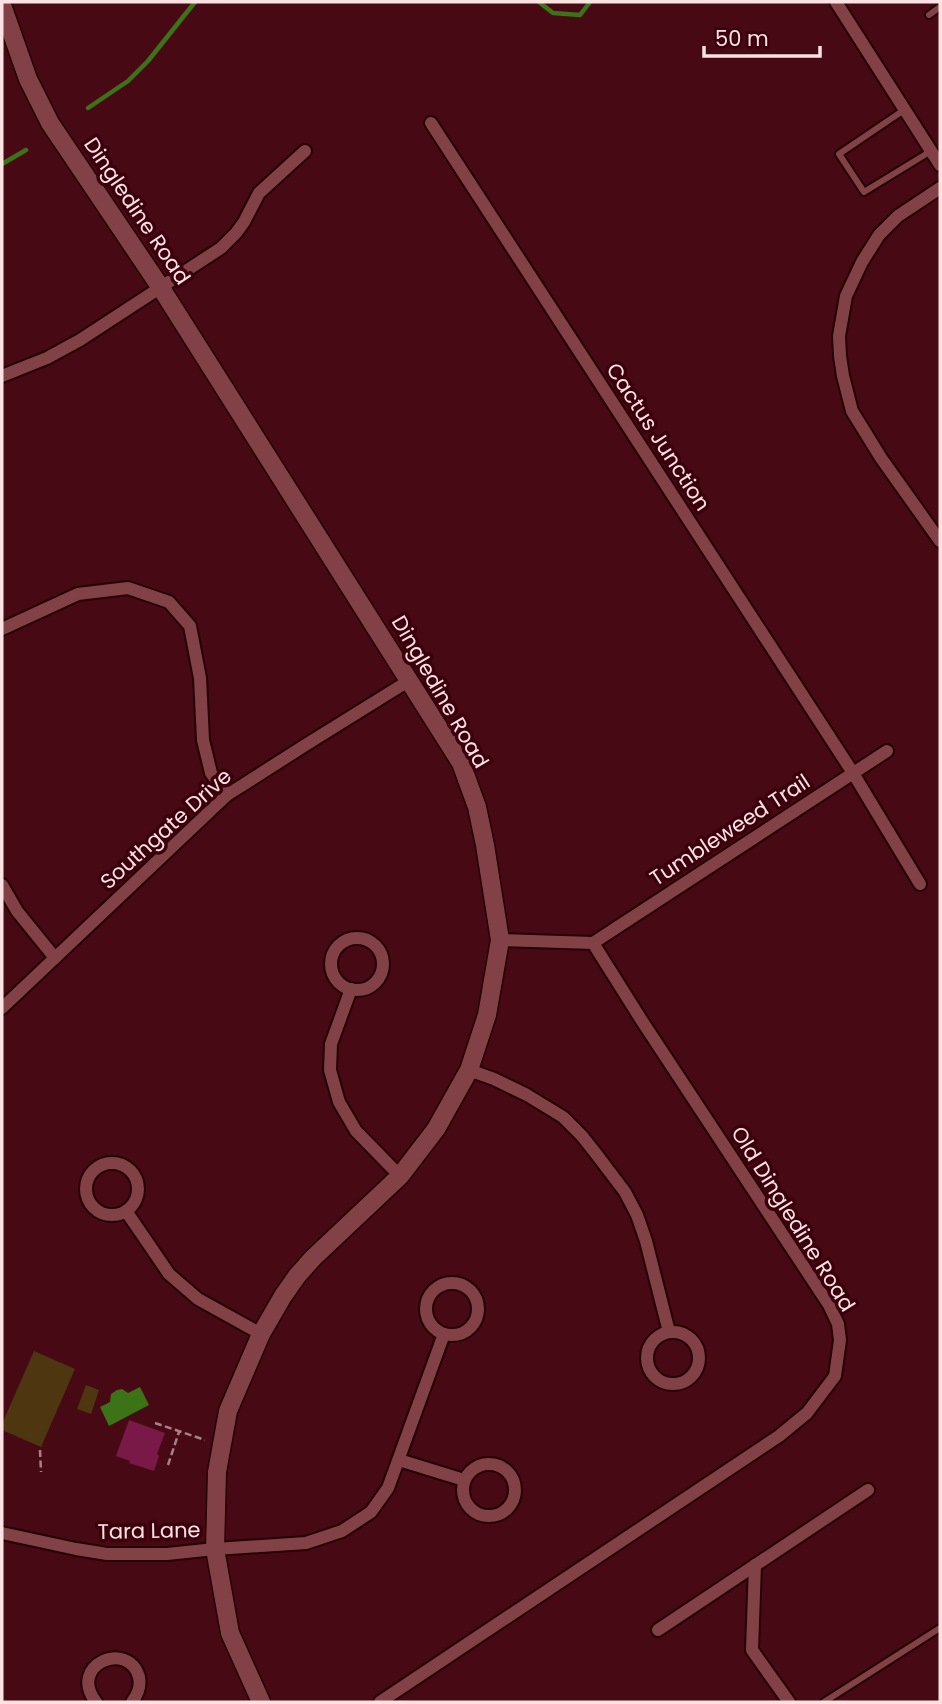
<svg xmlns="http://www.w3.org/2000/svg" width="942" height="1704" viewBox="0 0 942 1704" font-family="Poppins,sans-serif">
	<rect width="100%" height="100%" fill="#470a15"/>
	<g fill="#4e3610">
		<polygon points="34,1351 75,1369 41,1447 2,1430 2,1424"/>
		<polygon points="86,1385 99,1390 91,1414 77,1409"/>
	</g>
	<polygon fill="#3c7316" points="140,1387 149,1405 109,1426 100,1407 110,1402 111,1394 117,1390 122,1389 128,1393"/>
	<g fill="none" stroke-linecap="round" stroke-linejoin="round">
		<g stroke="#3c7316" stroke-width="4.5">
			<polyline points="539,2 553,13 580,15 590,2"/>
			<polyline points="88,108 128,81 148,61 195,2"/>
			<polyline points="2,164 26,150"/>
		</g>
	</g>
	<polygon fill="#781947" points="129,1420 165,1433 157,1454 159,1456 154,1471 129,1463 130,1461 116,1456"/>
	<g fill="none" stroke-linecap="round" stroke-linejoin="round">
		<defs>
			<g id="lane">
				<polyline points="929,15 940,7"/>
				<polyline points="904,110 839,154 864,192 931,151"/>
				<polyline points="824,1702 940,1628"/>
			</g>
			<g id="street">
				<polyline points="836,2 940,165"/>
				<polyline points="431,123 853,773 920,884"/>
				<polyline points="940,188 898,216 879,235 862,262 846,296 839,336 840,356 843,376 852,411 881,458 940,541"/>
				<polyline points="2,376 47,358 80,340 221,248 236,233 244,222 259,193 305,151"/>
				<polyline points="2,629 78,594 128,588 169,602 190,626 200,678 203,740 211,773 227,795"/>
				<polyline points="2,885 17,911 55,958"/>
				<circle cx="357" cy="964" r="26"/>
				<polyline points="593,943 887,751"/>
				<polyline points="351,989 331,1044 330,1070 339,1102 356,1131 400,1176"/>
				<polyline points="2,1008 227,795 307,744 410,680"/>
				<polyline points="469,1070 494,1079 527,1095 563,1117 582,1136 597,1155 625,1192 637,1215 646,1241 669,1332"/>
				<circle cx="112" cy="1189" r="26"/>
				<polyline points="126,1211 169,1274 198,1299 261,1334"/>
				<circle cx="452" cy="1309" r="26"/>
				<circle cx="673" cy="1358" r="26"/>
				<polyline points="399,1460 464,1480"/>
				<circle cx="489" cy="1490" r="26"/>
				<polyline points="2,1533 76,1549 107,1554 167,1554 215,1549 306,1543 342,1531 371,1512 388,1488 444,1334"/>
				<polyline points="755,1565 752,1650 789,1702"/>
				<polyline points="658,1630 868,1490"/>
				<path d="M96,1702C67,1665 128,1639 139,1677C141,1687 138,1694 132,1702"/>
				<polyline points="380,1702 779,1436 807,1413 835,1376 840,1340 838,1324 829,1305 642,1021 593,943 500,940"/>
			</g>
			<polyline id="secondary" points="2,5 28,79 50,123 161,288 461,763 477,807 485,845 500,940 487,1015 469,1070 436,1129 400,1176 313,1258 297,1276 283,1296 261,1334 228,1411 217,1472 215,1549 230,1633 261,1702"/>
		</defs>
		<use href="#lane" stroke="#250004" stroke-width="10"/>
		<use href="#street" stroke="#250004" stroke-width="16"/>
		<use href="#secondary" stroke="#250004" stroke-width="21"/>
		<g stroke="#a98085" stroke-width="2.5" stroke-dasharray="7 3.5" stroke-linecap="butt">
			<polyline points="155,1423 205,1440"/>
			<polyline points="40,1450 41,1472"/>
			<polyline points="168,1465 179,1432"/>
		</g>
		<use href="#lane" stroke="#824146" stroke-width="6"/>
		<use href="#street" stroke="#824146" stroke-width="12"/>
		<use href="#secondary" stroke="#824146" stroke-width="18"/>
	</g>
	<g text-anchor="middle" stroke-width="7" stroke-linejoin="round" paint-order="stroke">
		<g font-size="21" fill="#fbe3e3" stroke="#3b000c">
			<text transform="translate(137 211) rotate(56)" y="7">Dingledine Road</text>
			<text transform="translate(658 437) rotate(57)" y="7">Cactus Junction</text>
			<text transform="translate(440 692) rotate(60)" y="7">Dingledine Road</text>
			<text transform="translate(166 829) rotate(-42)" y="7">Southgate Drive</text>
			<text transform="translate(730 830) rotate(-33)" y="7">Tumbleweed Trail</text>
			<text transform="translate(793 1219) rotate(58)" y="7">Old Dingledine Road</text>
			<text transform="translate(149 1531) rotate(-1)" y="7">Tara Lane</text>
		</g>
	</g>
	<rect width="942" height="1704" fill="none" stroke="#fbe3e3" stroke-width="7"/>
	<path d="M704 46v10h116v-10" fill="none" stroke="#fbe3e3" stroke-width="3.5"/>
	<text x="715" y="46" font-size="21" fill="#fbe3e3" stroke="#3b000c" stroke-width="5" paint-order="stroke">50 m</text>
</svg>
